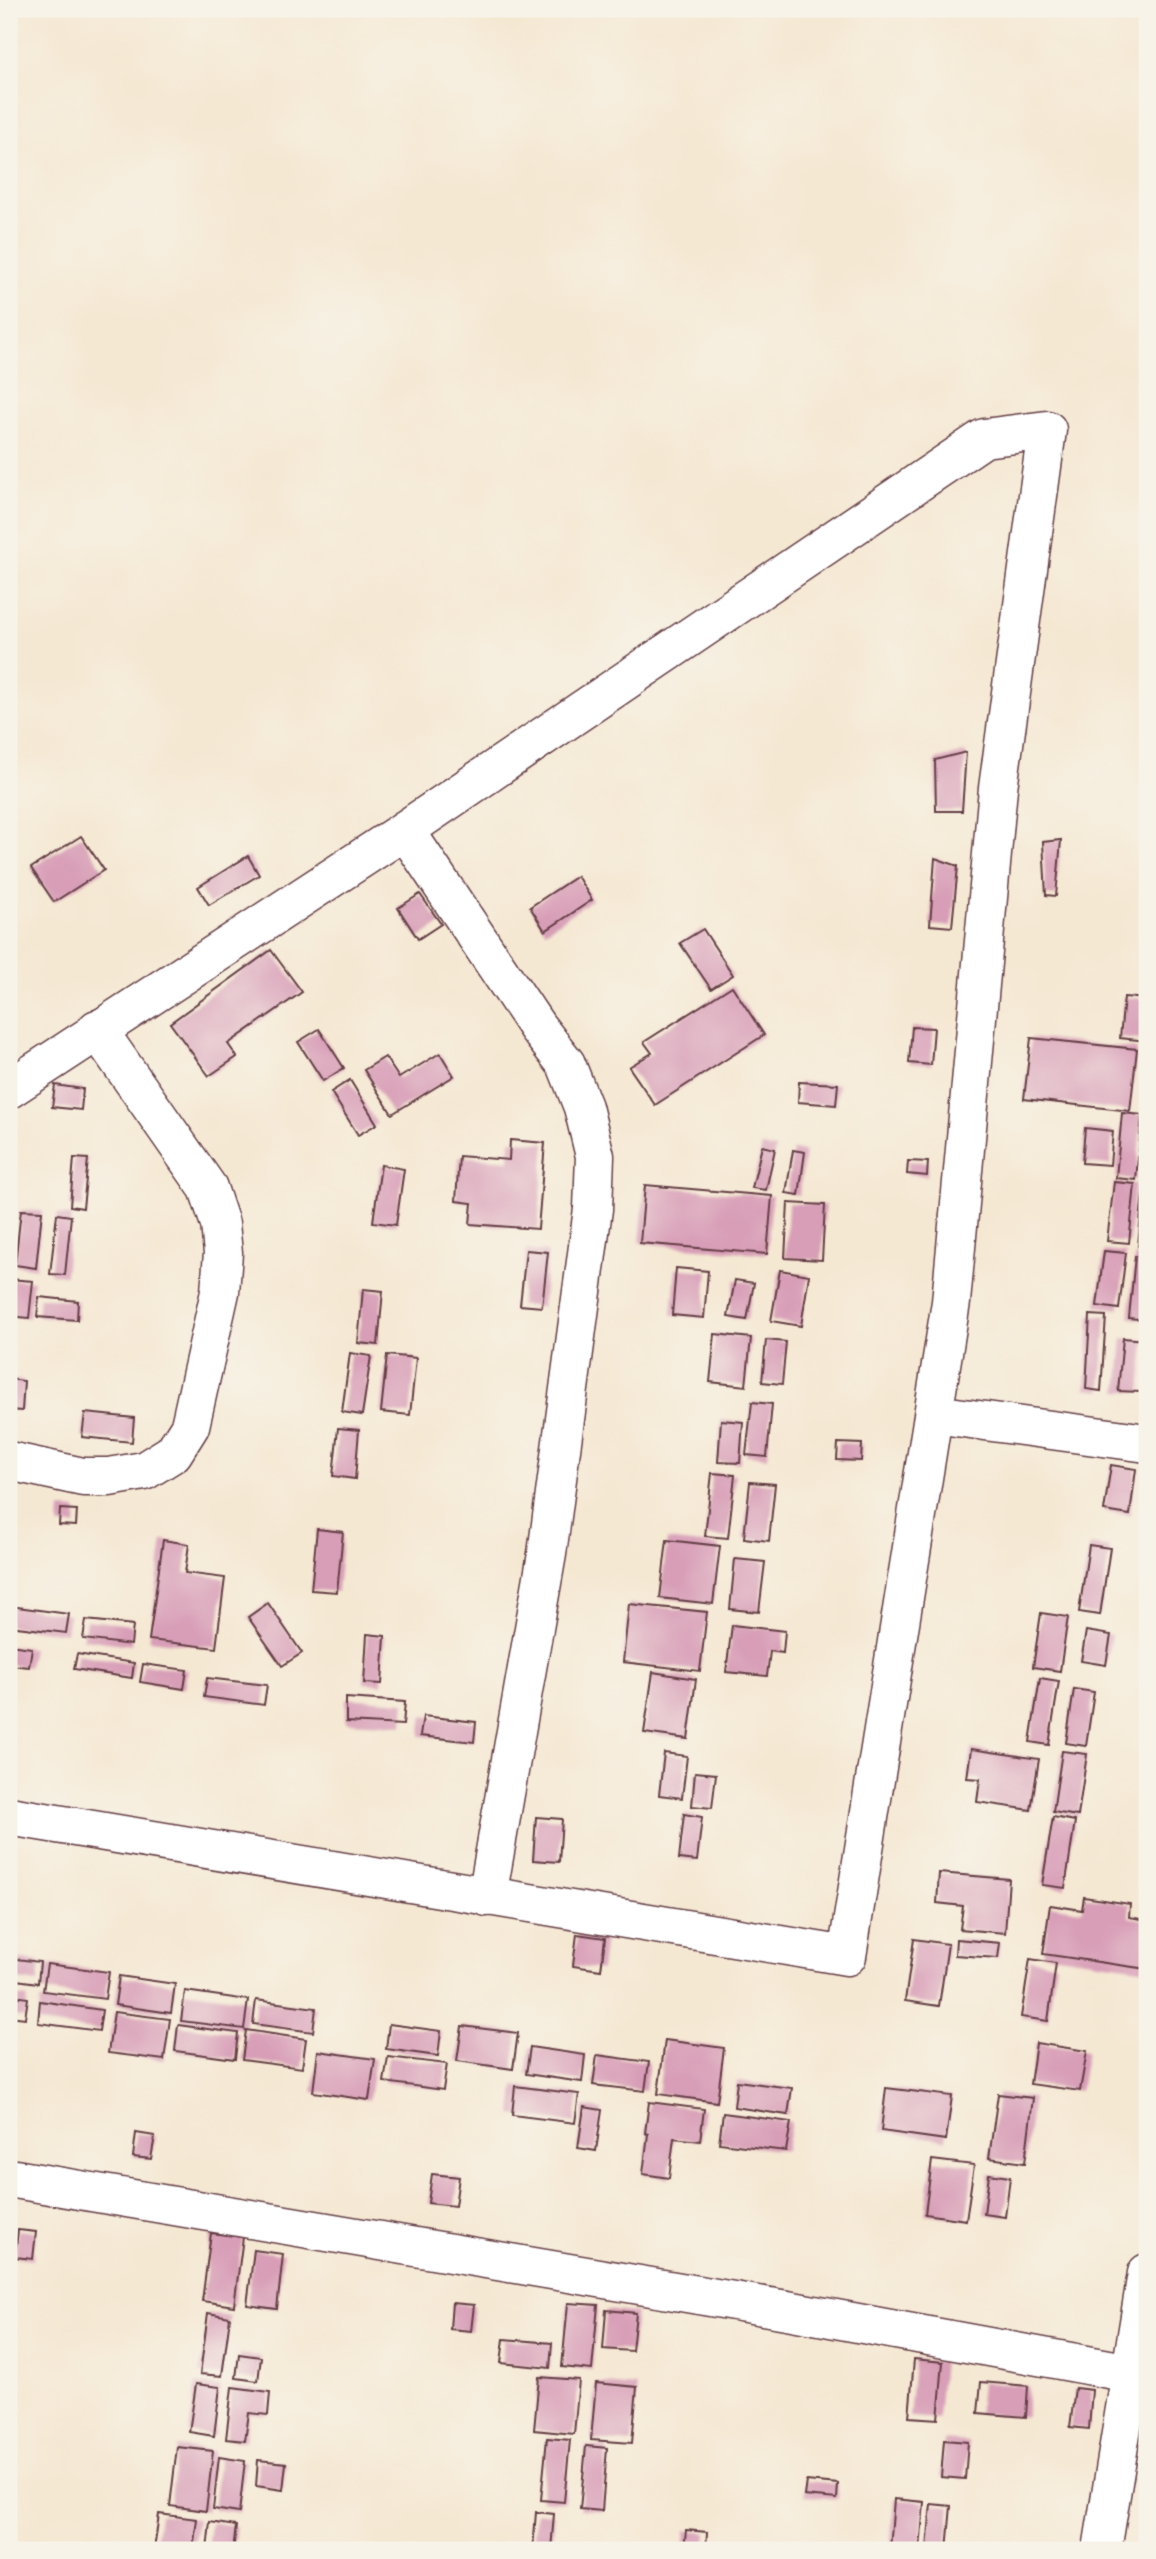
<svg xmlns="http://www.w3.org/2000/svg" width="1156" height="2559" viewBox="0 0 1156 2559" font-family="'Old Standard TT',serif">
	<rect width="100%" height="100%" fill="#f7f3e8"/>
	<filter id="ink" filterUnits="userSpaceOnUse"><feTurbulence type="fractalNoise" baseFrequency=".0143" numOctaves="2"/><feDisplacementMap in="SourceGraphic" scale="14" xChannelSelector="R" yChannelSelector="G"/><feConvolveMatrix kernelMatrix="1 2 1 2 8 2 1 2 1" color-interpolation-filters="sRGB"/></filter>
	<filter id="wash" filterUnits="userSpaceOnUse"><feTurbulence type="fractalNoise" baseFrequency=".00686" numOctaves="4" result="noise"/><feDisplacementMap in="SourceGraphic" scale="28" xChannelSelector="R" yChannelSelector="G"/><feGaussianBlur stdDeviation="1.57" result="paint"/><feColorMatrix in="noise" values="0 0 0 0 0 0 0 0 0 0 0 0 0 0 0 0 0 1.4 0 .05"/><feComposite in="paint" operator="in"/></filter>
	<g filter="url(#wash)">
		<rect width="100%" height="100%" fill="#f5e8d3"/>
		<g id="blocks">
			<g fill="#d89eb7">
				<polygon points="966,752 962,811 936,811 935,760"/>
				<polygon points="81,836 104,870 54,902 31,868"/>
				<polygon points="1061,840 1056,896 1046,895 1043,842"/>
				<polygon points="248,856 259,875 209,905 198,887"/>
				<polygon points="935,858 958,866 952,927 930,925"/>
				<polygon points="577,876 592,900 545,931 530,907"/>
				<polygon points="420,894 441,924 418,939 398,908"/>
				<polygon points="703,929 733,975 711,989 680,943"/>
				<polygon points="271,950 302,992 228,1044 237,1057 209,1076 170,1023"/>
				<polygon points="732,986 764,1035 655,1105 629,1067 652,1053 644,1042"/>
				<polygon points="1124,997 1147,999 1147,1041 1120,1038"/>
				<polygon points="912,1027 934,1028 931,1065 909,1063"/>
				<polygon points="319,1029 344,1068 323,1081 298,1042"/>
				<polygon points="1031,1038 1137,1049 1130,1111 1024,1099"/>
				<polygon points="440,1053 454,1076 392,1114 364,1070 385,1057 399,1078"/>
				<polygon points="350,1080 377,1124 358,1135 331,1092"/>
				<polygon points="799,1082 838,1084 836,1105 798,1102"/>
				<polygon points="55,1085 83,1089 81,1110 52,1107"/>
				<polygon points="1122,1113 1142,1115 1136,1180 1116,1178"/>
				<polygon points="1085,1128 1113,1131 1110,1165 1082,1163"/>
				<polygon points="510,1140 545,1143 538,1229 470,1224 472,1203 456,1201 459,1156 509,1160"/>
				<polygon points="762,1146 775,1149 766,1190 752,1188"/>
				<polygon points="793,1150 805,1152 799,1195 786,1193"/>
				<polygon points="74,1158 88,1159 83,1208 70,1206"/>
				<polygon points="908,1161 928,1162 927,1176 907,1174"/>
				<polygon points="381,1165 404,1169 396,1225 373,1222"/>
				<polygon points="1144,1181 1147,1181 1147,1247 1138,1246"/>
				<polygon points="1114,1182 1135,1184 1129,1243 1107,1241"/>
				<polygon points="645,1185 772,1196 767,1254 640,1243"/>
				<polygon points="788,1203 825,1205 822,1260 785,1258"/>
				<polygon points="21,1210 42,1211 36,1268 15,1265"/>
				<polygon points="57,1214 71,1216 65,1275 50,1274"/>
				<polygon points="526,1250 548,1252 542,1307 520,1305"/>
				<polygon points="1104,1251 1126,1253 1119,1309 1097,1306"/>
				<polygon points="1135,1256 1147,1258 1147,1320 1129,1318"/>
				<polygon points="676,1268 708,1271 704,1318 672,1315"/>
				<polygon points="780,1270 809,1275 801,1326 771,1321"/>
				<polygon points="9,1279 33,1281 29,1318 9,1316"/>
				<polygon points="735,1280 754,1283 747,1320 728,1317"/>
				<polygon points="363,1289 383,1291 378,1345 358,1343"/>
				<polygon points="39,1297 78,1301 77,1320 37,1317"/>
				<polygon points="1090,1315 1106,1316 1101,1391 1086,1389"/>
				<polygon points="715,1334 751,1338 746,1386 710,1382"/>
				<polygon points="1123,1338 1145,1340 1141,1392 1118,1391"/>
				<polygon points="766,1340 786,1342 782,1384 762,1382"/>
				<polygon points="350,1353 371,1356 362,1415 342,1412"/>
				<polygon points="387,1355 416,1358 410,1415 381,1412"/>
				<polygon points="9,1379 24,1381 22,1411 9,1410"/>
				<polygon points="752,1402 772,1404 767,1457 746,1455"/>
				<polygon points="85,1413 134,1418 132,1442 82,1437"/>
				<polygon points="721,1420 743,1422 740,1463 718,1462"/>
				<polygon points="338,1428 359,1430 355,1479 333,1476"/>
				<polygon points="838,1443 862,1444 861,1461 837,1460"/>
				<polygon points="1111,1465 1136,1469 1130,1515 1104,1511"/>
				<polygon points="712,1473 735,1475 728,1538 705,1536"/>
				<polygon points="750,1482 775,1484 769,1541 744,1538"/>
				<polygon points="60,1509 77,1510 76,1526 59,1525"/>
				<polygon points="317,1529 343,1532 337,1592 311,1590"/>
				<polygon points="163,1540 189,1544 185,1573 225,1578 216,1648 149,1640"/>
				<polygon points="667,1540 720,1546 713,1604 660,1598"/>
				<polygon points="1089,1545 1110,1548 1100,1615 1079,1612"/>
				<polygon points="735,1559 765,1562 759,1612 730,1609"/>
				<polygon points="268,1603 302,1653 282,1666 248,1617"/>
				<polygon points="629,1604 707,1612 700,1671 623,1662"/>
				<polygon points="10,1606 69,1614 66,1633 9,1626"/>
				<polygon points="1041,1613 1068,1617 1060,1671 1033,1667"/>
				<polygon points="86,1620 133,1625 131,1645 83,1639"/>
				<polygon points="732,1625 785,1631 783,1653 770,1651 767,1676 726,1672"/>
				<polygon points="1086,1631 1111,1635 1106,1665 1081,1661"/>
				<polygon points="367,1634 385,1636 382,1684 364,1683"/>
				<polygon points="9,1645 32,1648 29,1667 9,1665"/>
				<polygon points="77,1654 134,1663 132,1678 74,1669"/>
				<polygon points="143,1664 187,1670 184,1689 140,1682"/>
				<polygon points="653,1672 696,1679 688,1739 644,1733"/>
				<polygon points="207,1678 267,1685 264,1705 204,1697"/>
				<polygon points="1040,1678 1059,1681 1049,1745 1030,1742"/>
				<polygon points="1074,1689 1094,1692 1086,1746 1066,1743"/>
				<polygon points="346,1698 405,1702 403,1725 346,1722"/>
				<polygon points="423,1716 476,1722 474,1742 420,1736"/>
				<polygon points="971,1749 1039,1759 1031,1810 977,1802 980,1779 967,1778"/>
				<polygon points="1062,1751 1087,1754 1078,1816 1053,1812"/>
				<polygon points="664,1753 687,1756 682,1798 659,1795"/>
				<polygon points="695,1772 716,1774 712,1808 692,1806"/>
				<polygon points="684,1814 702,1817 697,1861 679,1859"/>
				<polygon points="536,1817 562,1819 559,1862 533,1860"/>
				<polygon points="1053,1817 1075,1821 1065,1888 1042,1885"/>
				<polygon points="939,1873 1009,1879 1005,1933 960,1929 963,1906 937,1903"/>
				<polygon points="1084,1897 1130,1904 1129,1917 1147,1920 1147,1969 1043,1954 1050,1905 1082,1910"/>
				<polygon points="577,1934 605,1938 601,1970 573,1966"/>
				<polygon points="914,1939 948,1944 939,2006 905,2001"/>
				<polygon points="956,1939 1000,1943 998,1958 955,1955"/>
				<polygon points="9,1958 40,1962 38,1983 9,1979"/>
				<polygon points="1030,1959 1056,1963 1048,2021 1021,2017"/>
				<polygon points="47,1964 109,1972 105,1999 43,1991"/>
				<polygon points="119,1976 175,1984 171,2013 115,2005"/>
				<polygon points="185,1991 248,2000 244,2029 181,2021"/>
				<polygon points="9,1995 28,1998 25,2018 9,2016"/>
				<polygon points="256,2000 316,2008 313,2032 253,2024"/>
				<polygon points="40,2001 102,2010 99,2031 38,2023"/>
				<polygon points="114,2012 170,2019 164,2060 108,2053"/>
				<polygon points="389,2024 441,2031 438,2056 386,2049"/>
				<polygon points="178,2025 238,2033 235,2059 175,2051"/>
				<polygon points="462,2026 518,2033 513,2069 457,2061"/>
				<polygon points="246,2030 306,2039 302,2068 242,2060"/>
				<polygon points="665,2040 724,2048 717,2102 658,2094"/>
				<polygon points="1036,2043 1087,2051 1080,2091 1030,2084"/>
				<polygon points="530,2047 585,2055 582,2082 526,2074"/>
				<polygon points="318,2051 375,2059 369,2100 313,2092"/>
				<polygon points="597,2055 649,2062 645,2091 593,2085"/>
				<polygon points="388,2057 447,2064 443,2090 384,2082"/>
				<polygon points="737,2081 792,2088 788,2115 734,2107"/>
				<polygon points="515,2086 579,2094 575,2123 512,2115"/>
				<polygon points="886,2088 952,2096 946,2140 881,2131"/>
				<polygon points="998,2094 1033,2098 1025,2163 989,2158"/>
				<polygon points="649,2102 704,2109 700,2141 674,2138 669,2178 643,2174 648,2134 645,2133"/>
				<polygon points="584,2107 602,2110 596,2151 578,2148"/>
				<polygon points="723,2113 791,2122 786,2151 719,2143"/>
				<polygon points="136,2133 155,2136 151,2159 133,2157"/>
				<polygon points="932,2160 974,2165 966,2220 925,2214"/>
				<polygon points="432,2174 459,2177 455,2206 428,2203"/>
				<polygon points="989,2174 1010,2177 1005,2217 984,2214"/>
				<polygon points="18,2230 36,2232 33,2259 15,2257"/>
				<polygon points="211,2233 243,2237 234,2306 202,2301"/>
				<polygon points="254,2250 283,2254 277,2309 247,2305"/>
				<polygon points="452,2303 474,2305 471,2331 450,2329"/>
				<polygon points="568,2303 598,2305 592,2370 562,2367"/>
				<polygon points="606,2310 636,2313 632,2351 603,2349"/>
				<polygon points="208,2313 230,2317 222,2376 200,2374"/>
				<polygon points="504,2339 552,2343 550,2368 501,2363"/>
				<polygon points="239,2354 261,2357 258,2381 236,2378"/>
				<polygon points="914,2359 943,2362 938,2419 909,2417"/>
				<polygon points="539,2377 579,2380 574,2434 534,2430"/>
				<polygon points="981,2382 1028,2386 1026,2417 978,2413"/>
				<polygon points="596,2383 637,2387 632,2443 591,2440"/>
				<polygon points="196,2384 220,2387 214,2436 189,2432"/>
				<polygon points="232,2387 270,2392 268,2415 249,2413 245,2441 226,2439"/>
				<polygon points="1075,2388 1092,2390 1089,2429 1070,2427"/>
				<polygon points="547,2438 570,2440 564,2502 541,2500"/>
				<polygon points="944,2440 968,2442 965,2479 941,2477"/>
				<polygon points="586,2446 607,2448 602,2511 580,2509"/>
				<polygon points="177,2447 213,2451 206,2511 170,2506"/>
				<polygon points="219,2457 245,2461 239,2513 213,2509"/>
				<polygon points="258,2460 286,2463 283,2490 256,2486"/>
				<polygon points="806,2481 838,2484 837,2499 804,2496"/>
				<polygon points="894,2499 924,2502 920,2550 890,2550"/>
				<polygon points="931,2504 951,2506 947,2550 927,2550"/>
				<polygon points="536,2512 554,2514 551,2550 533,2550"/>
				<polygon points="159,2514 197,2519 193,2550 154,2550"/>
				<polygon points="210,2522 236,2526 233,2550 207,2550"/>
				<polygon points="686,2530 707,2532 706,2550 684,2550"/>
			</g>
		</g>
	</g>
	<g filter="url(#ink)">
		<use href="#blocks" fill-opacity="0" stroke="#643d44" stroke-width="2"/>
		<g fill="none" stroke-linecap="round" stroke-linejoin="round">
			<defs>
				<g id="street">
					<polyline points="405,830 537,1027 566,1064 583,1107 595,1156 593,1209 547,1554 487,1897"/>
					<polyline points="9,1089 405,830 984,438 1047,430 998,788 951,1302 847,1956 9,1816"/>
					<polyline points="934,1414 1147,1443"/>
					<polyline points="9,1461 83,1477 109,1477 144,1471 173,1453 190,1426 220,1292 223,1253 220,1224 208,1188 97,1029"/>
					<polyline points="9,2178 787,2310 1147,2376"/>
					<polyline points="1102,2550 1147,2273"/>
				</g>
			</defs>
			<use href="#street" stroke="#643d44" stroke-width="41"/>
			<use href="#street" stroke="#fff" stroke-width="38"/>
		</g>
	</g>
	<rect width="1156" height="2559" fill="none" stroke="#f7f3e8" stroke-width="35"/>
</svg>
